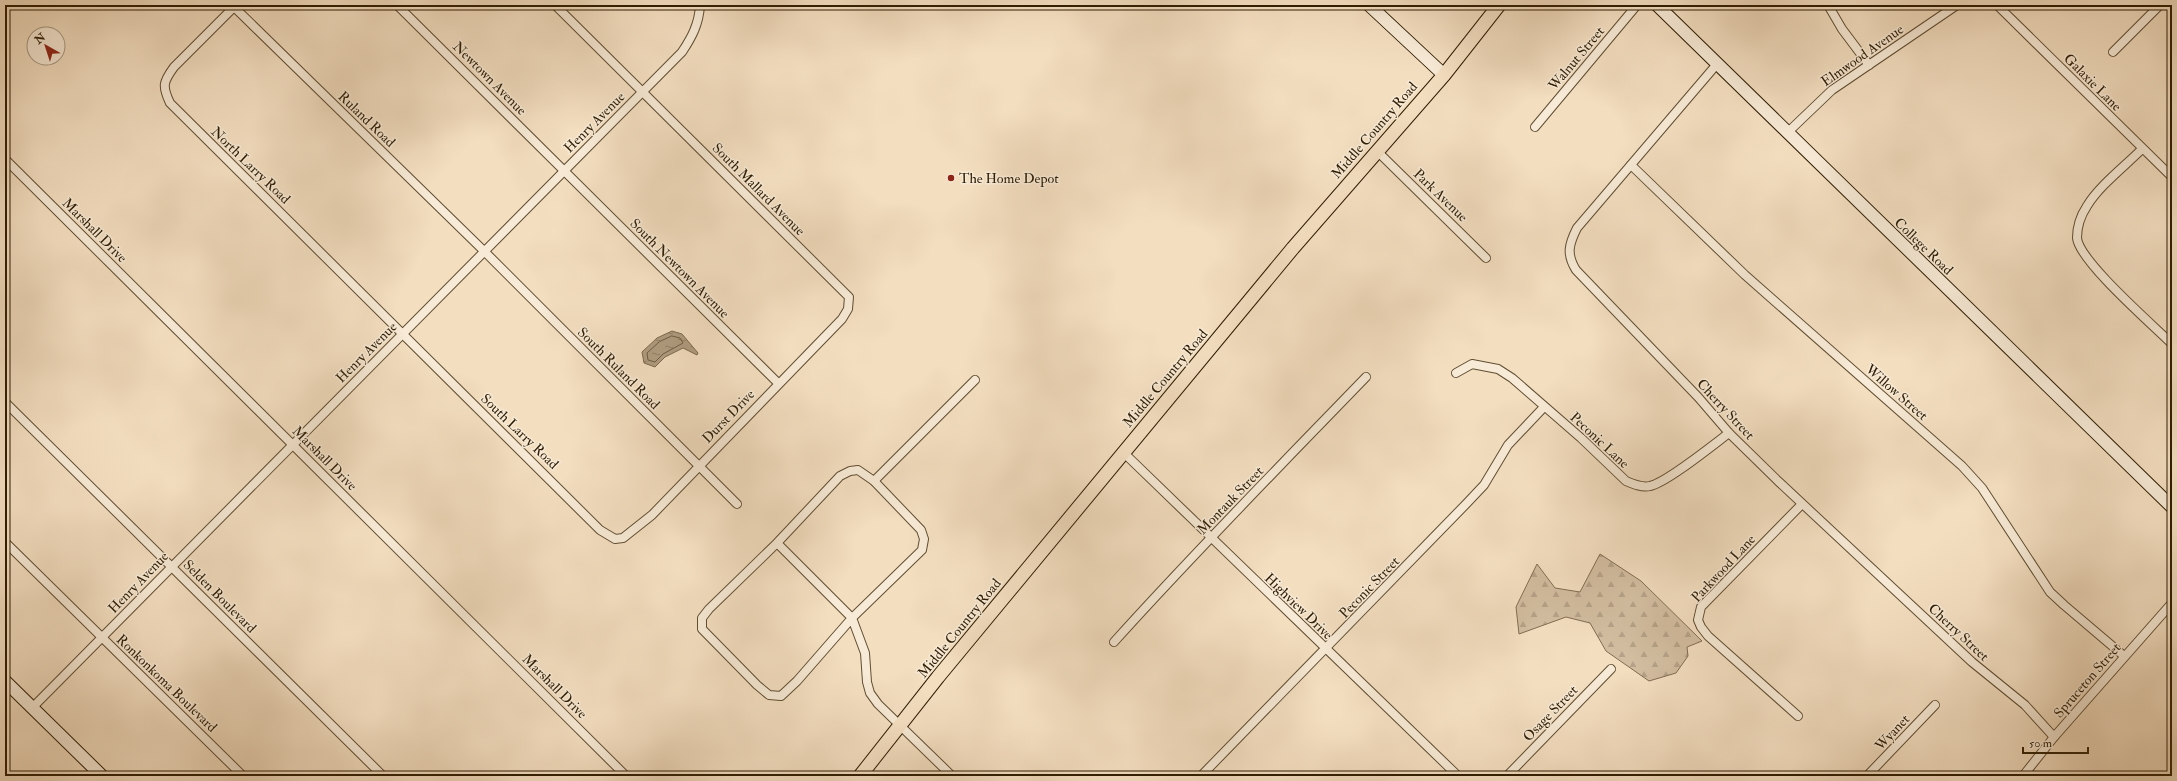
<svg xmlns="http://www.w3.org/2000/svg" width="2177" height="781" viewBox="0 0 2177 781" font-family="'IM FELL Double Pica',serif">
	<defs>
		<pattern id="forest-firs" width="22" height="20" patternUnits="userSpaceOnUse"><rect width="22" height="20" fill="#d2bda0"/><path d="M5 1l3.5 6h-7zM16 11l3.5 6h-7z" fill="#b5a288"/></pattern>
		<pattern id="water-ripples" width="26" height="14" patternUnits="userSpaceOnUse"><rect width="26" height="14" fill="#b09c80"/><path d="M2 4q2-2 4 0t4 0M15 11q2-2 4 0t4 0" fill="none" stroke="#907f67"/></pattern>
	</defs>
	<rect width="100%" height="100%" fill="#f3dec0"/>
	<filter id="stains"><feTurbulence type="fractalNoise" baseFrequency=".005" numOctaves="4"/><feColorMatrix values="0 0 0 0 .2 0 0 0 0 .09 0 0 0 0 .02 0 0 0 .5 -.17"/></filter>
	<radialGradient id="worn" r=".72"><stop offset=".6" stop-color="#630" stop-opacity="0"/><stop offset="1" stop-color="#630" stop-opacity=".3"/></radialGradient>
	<polygon fill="url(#forest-firs)" stroke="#806d52" points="1600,554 1641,581 1702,641 1687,647 1688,656 1676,673 1649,681 1606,651 1590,623 1566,617 1519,634 1516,607 1537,564 1555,588 1580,592"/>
	<polygon fill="url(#water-ripples)" stroke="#7c694e" points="672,331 682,334 698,353 697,355 683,348 665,357 655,367 644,363 642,352 657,338"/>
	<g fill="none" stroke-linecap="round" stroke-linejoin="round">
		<polygon stroke="#705c42" stroke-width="1" points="672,336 680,338 683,343 663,354 655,362 648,360 647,353 659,342"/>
		<defs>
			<g id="street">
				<polyline points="232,5 484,251 737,504"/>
				<polyline points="397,5 778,383"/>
				<polyline points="1828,5 1842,29 1869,65"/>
				<polyline points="1997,5 2172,177"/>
				<path d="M234,7L174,67C163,82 162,86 170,103L600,530L615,539L623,538L652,515L842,319L848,309L849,297L555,5"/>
				<polyline points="2113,52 2160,5"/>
				<path d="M1717,64L1577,228C1569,244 1566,254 1576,270L1698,397L1729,433L1778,481L1972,662L2025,705L2054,737"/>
				<polyline points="1535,127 1637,5"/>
				<polyline points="1787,133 1832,90 1957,5"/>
				<path d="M2142,149C2125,166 2099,186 2087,206C2081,215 2077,227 2077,238C2079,261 2153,325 2172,344"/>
				<polyline points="1378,152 1486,258"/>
				<polyline points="5,159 626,776"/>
				<polyline points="1631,165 1745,275 1962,466 1982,488 2050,592 2064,605 2124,656"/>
				<path d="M1456,373L1472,364L1498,369L1512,378L1581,438L1626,481C1633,484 1642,488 1650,486C1666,483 1713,445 1729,433"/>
				<polyline points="5,402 383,776"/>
				<polyline points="1124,453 1458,776"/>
				<polyline points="874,481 975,380"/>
				<polyline points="5,542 243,776"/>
				<polyline points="777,543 709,609 702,618 702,629 757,685 769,695 781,696 797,681 852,618 922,550 924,539 921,530 874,481 858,470 850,471 840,476 777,543 852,618 865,653 867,682 870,693 878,704 952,776"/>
				<path d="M1114,642C1195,552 1281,465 1366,377"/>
				<path d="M33,707L682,52C692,37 699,24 700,5"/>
				<polyline points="1798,716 1708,636 1701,627 1698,620 1701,607 1802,504"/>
				<polyline points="1201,776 1467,503 1484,485 1508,445 1544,407"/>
				<polyline points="1507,776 1611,669"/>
				<polyline points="1867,776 1935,705"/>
				<polyline points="2023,776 2054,737 2172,603"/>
			</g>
			<g id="secondary">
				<polyline points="1369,5 1444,75"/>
				<polyline points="1657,5 2172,507"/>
				<polyline points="5,681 102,776"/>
			</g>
			<polyline id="primary" points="860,776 938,677 1293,248 1444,75 1499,5"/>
		</defs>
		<use href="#street" stroke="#604d32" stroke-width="10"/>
		<use href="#secondary" stroke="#2f1d03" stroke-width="14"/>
		<use href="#primary" stroke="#2f1d03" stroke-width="15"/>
		<use href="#street" stroke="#f7ead6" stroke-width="8"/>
		<use href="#secondary" stroke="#f7ead6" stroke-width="12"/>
		<use href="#primary" stroke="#f3dec0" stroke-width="13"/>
	</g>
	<circle fill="#8f2418" stroke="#f7ead6" stroke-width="1.5" cx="951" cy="178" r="4"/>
	<g text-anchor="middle" stroke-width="3" stroke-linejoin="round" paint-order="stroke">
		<g font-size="14" fill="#2f1d03" stroke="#f7ead6">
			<text transform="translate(1862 55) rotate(-35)" y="5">Elmwood Avenue</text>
			<text transform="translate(1576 58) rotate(-50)" y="5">Walnut Street</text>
			<text transform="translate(490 78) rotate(45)" y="5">Newtown Avenue</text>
			<text transform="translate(2093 82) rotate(45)" y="5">Galaxie Lane</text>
			<text transform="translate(367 119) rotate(44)" y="5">Ruland Road</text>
			<text transform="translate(594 122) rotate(-45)" y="5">Henry Avenue</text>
			<text transform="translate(1374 130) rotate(-49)" y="5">Middle Country Road</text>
			<text transform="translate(251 165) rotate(44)" y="5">North Larry Road</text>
			<text transform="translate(759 189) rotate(45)" y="5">South Mallard Avenue</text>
			<text transform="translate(1441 195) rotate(44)" y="5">Park Avenue</text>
			<text transform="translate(95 230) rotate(45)" y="5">Marshall Drive</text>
			<text transform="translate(1924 246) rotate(44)" y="5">College Road</text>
			<text transform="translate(680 268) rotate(45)" y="5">South Newtown Avenue</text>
			<text transform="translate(366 352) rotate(-45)" y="5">Henry Avenue</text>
			<text transform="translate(619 368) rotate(45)" y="5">South Ruland Road</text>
			<text transform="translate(1165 378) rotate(-50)" y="5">Middle Country Road</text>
			<text transform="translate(1897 392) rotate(41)" y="5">Willow Street</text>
			<text transform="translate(1726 409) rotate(47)" y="5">Cherry Street</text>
			<text transform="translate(728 416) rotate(-46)" y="5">Durst Drive</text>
			<text transform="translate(520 431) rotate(44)" y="5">South Larry Road</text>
			<text transform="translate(1600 440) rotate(43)" y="5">Peconic Lane</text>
			<text transform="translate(325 458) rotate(45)" y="5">Marshall Drive</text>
			<text transform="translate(1230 500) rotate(-46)" y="5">Montauk Street</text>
			<text transform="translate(1723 568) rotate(-47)" y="5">Parkwood Lane</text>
			<text transform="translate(138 582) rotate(-46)" y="5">Henry Avenue</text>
			<text transform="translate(1369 587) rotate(-46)" y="5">Peconic Street</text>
			<text transform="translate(220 596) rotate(45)" y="5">Selden Boulevard</text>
			<text transform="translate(1299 606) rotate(44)" y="5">Highview Drive</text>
			<text transform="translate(959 628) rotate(-51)" y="5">Middle Country Road</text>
			<text transform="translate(1959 632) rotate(43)" y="5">Cherry Street</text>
			<text transform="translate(2087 680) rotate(-49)" y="5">Spruceton Street</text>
			<text transform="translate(167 683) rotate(44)" y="5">Ronkonkoma Boulevard</text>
			<text transform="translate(555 686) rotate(45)" y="5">Marshall Drive</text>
			<text transform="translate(1550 713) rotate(-46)" y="5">Osage Street</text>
			<text transform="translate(1892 732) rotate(-47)" y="5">Wyanet</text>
		</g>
		<g font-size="14" fill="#2f1d03" stroke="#f7ead6" text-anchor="start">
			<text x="959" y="183">The Home Depot</text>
		</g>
	</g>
	<rect width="2177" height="781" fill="none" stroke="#f3dec0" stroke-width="20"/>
	<rect x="6" y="6" width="2165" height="769" fill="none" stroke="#2f1d03" stroke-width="2"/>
	<rect x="10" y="10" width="2157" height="761" fill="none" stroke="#2f1d03"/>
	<g transform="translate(46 46) rotate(321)"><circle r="19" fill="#f7ead6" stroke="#a79882"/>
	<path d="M0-3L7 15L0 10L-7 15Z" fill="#8f2418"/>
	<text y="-6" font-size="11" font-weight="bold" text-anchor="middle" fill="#2f1d03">N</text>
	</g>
	<path d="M2023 747v6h65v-6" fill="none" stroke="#2f1d03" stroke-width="2"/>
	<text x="2029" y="747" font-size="12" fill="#2f1d03" stroke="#f7ead6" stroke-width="3" paint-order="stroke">50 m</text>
	<rect width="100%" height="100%" filter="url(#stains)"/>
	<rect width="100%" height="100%" fill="url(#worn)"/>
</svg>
